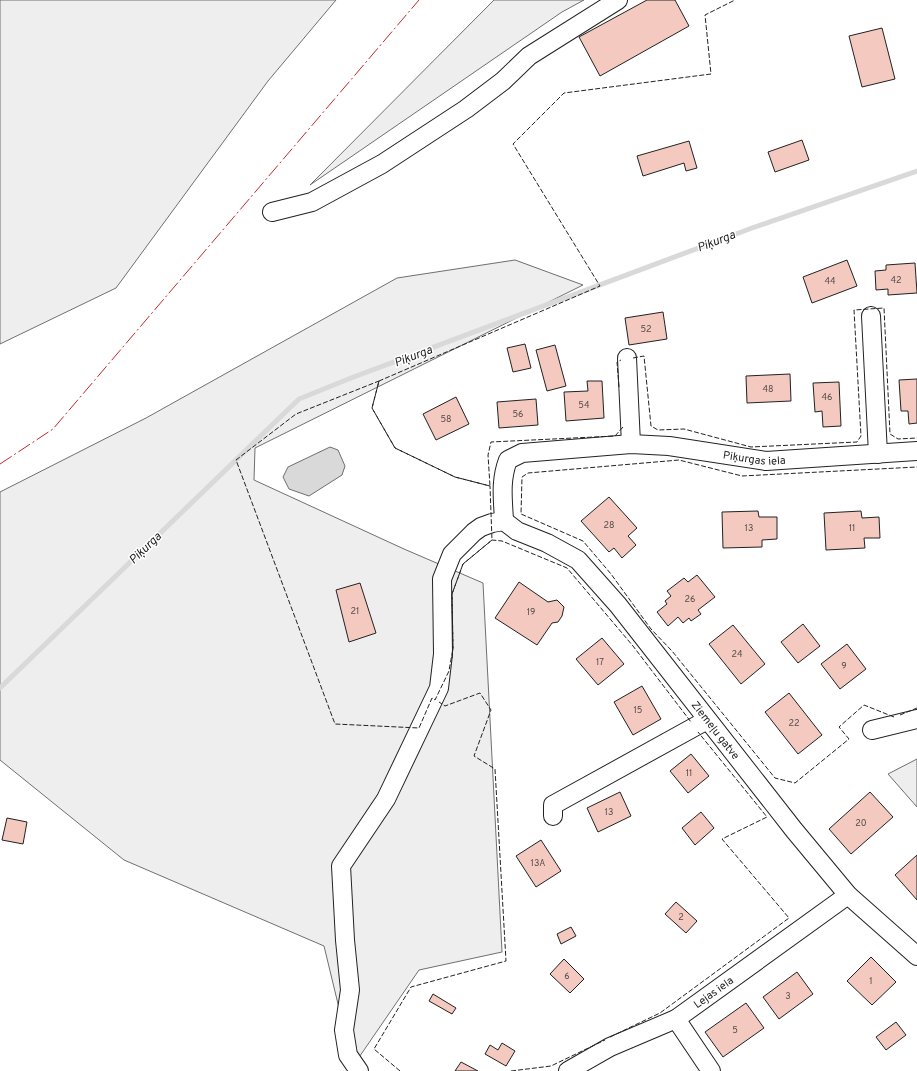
<svg xmlns="http://www.w3.org/2000/svg" width="917" height="1071" viewBox="0 0 917 1071" font-family="Overpass,sans-serif">
	<rect width="100%" height="100%" fill="#fff"/>
	<g fill="#eee" stroke="#6f6f6f">
		<polygon points="0,0 336,0 268,81 116,288 0,344"/>
		<polygon points="494,0 584,0 562,12 310,185"/>
		<polygon points="515,260 583,285 255,448 254,480 404,549 483,583 502,952 419,970 353,1066 324,946 124,860 0,760 0,492 146,418 397,278"/>
		<polygon points="917,759 917,807 888,774"/>
	</g>
	<polygon fill="#d9d9d9" stroke="#6f6f6f" points="330,447 338,450 345,466 342,475 309,496 289,489 283,477 288,467"/>
	<g fill="none" stroke-linecap="round" stroke-linejoin="round">
		<polyline stroke="#d9d9d9" stroke-width="5" points="0,688 299,399 351,378 752,228 917,171"/>
	</g>
	<g fill="#f3c9c0" stroke="#222">
		<polygon points="647,0 675,0 689,26 600,76 579,37"/>
		<polygon points="882,28 895,79 862,87 849,36"/>
		<polygon points="802,140 809,160 775,172 768,152"/>
		<polygon points="689,141 697,168 686,171 684,163 643,176 637,156"/>
		<polygon points="847,260 857,286 812,303 803,277"/>
		<polygon points="915,263 917,293 888,295 888,289 876,290 875,271 886,270 886,265"/>
		<polygon points="663,312 667,339 629,345 625,318"/>
		<polygon points="525,344 531,368 513,372 507,348"/>
		<polygon points="555,345 566,386 547,391 536,350"/>
		<polygon points="790,374 791,401 747,403 746,376"/>
		<polygon points="917,379 917,423 909,424 908,411 901,411 899,380"/>
		<polygon points="587,381 602,381 604,418 566,421 564,392 588,391"/>
		<polygon points="839,382 841,426 823,427 822,411 815,412 813,383"/>
		<polygon points="456,397 469,424 436,440 423,414"/>
		<polygon points="536,399 538,425 499,428 497,402"/>
		<polygon points="609,497 637,528 628,536 636,545 622,558 614,548 609,552 581,521"/>
		<polygon points="758,511 759,517 777,517 777,539 762,540 762,547 723,548 722,512"/>
		<polygon points="861,511 862,518 879,517 880,538 864,538 865,548 826,550 824,513"/>
		<polygon points="697,575 715,597 698,610 701,614 691,621 689,618 683,623 678,617 668,626 657,612 667,604 665,601 671,596 667,591 684,578 688,582"/>
		<polygon points="519,582 548,602 557,600 564,607 562,616 558,622 552,623 537,645 495,618"/>
		<polygon points="360,583 376,633 349,642 336,590"/>
		<polygon points="803,624 820,646 798,663 781,642"/>
		<polygon points="733,625 765,664 741,684 709,644"/>
		<polygon points="602,638 624,664 598,685 576,659"/>
		<polygon points="847,644 866,669 840,689 821,664"/>
		<polygon points="642,686 661,719 633,735 614,702"/>
		<polygon points="789,693 822,735 798,754 765,712"/>
		<polygon points="691,754 709,776 688,793 670,771"/>
		<polygon points="620,792 631,816 598,832 587,808"/>
		<polygon points="870,792 893,817 851,854 829,829"/>
		<polygon points="701,812 714,828 695,845 682,828"/>
		<polygon points="7,818 27,822 23,844 2,840"/>
		<polygon points="541,840 561,871 536,887 516,856"/>
		<polygon points="917,855 917,900 895,875"/>
		<polygon points="676,902 697,921 686,933 665,914"/>
		<polygon points="571,927 576,936 561,944 557,934"/>
		<polygon points="871,957 896,982 872,1005 847,981"/>
		<polygon points="564,959 584,979 570,993 550,974"/>
		<polygon points="797,972 813,994 779,1019 763,997"/>
		<polygon points="433,994 456,1008 452,1014 429,1001"/>
		<polygon points="746,1003 764,1028 723,1057 705,1032"/>
		<polygon points="896,1022 906,1035 886,1050 876,1037"/>
		<polygon points="502,1043 515,1051 506,1066 485,1054 490,1045 498,1050"/>
		<polygon points="461,1062 478,1071 455,1071"/>
	</g>
	<g fill="none" stroke-linecap="round" stroke-linejoin="round">
		<defs>
			<g id="minor">
				<polyline points="272,212 312,202 382,164 466,109 503,81 529,56 618,0"/>
				<polyline points="871,316 878,454"/>
				<polyline points="627,358 631,444"/>
				<path id="s1" d="M504,521L517,531L547,543L578,560L618,605L794,830L848,895L917,956"/>
				<path id="s2" d="M504,521C503,499 500,481 508,460L522,453L631,444L669,446L766,461L917,451"/>
				<polyline points="872,730 917,719"/>
				<polyline points="553,816 553,805 707,720"/>
				<polyline points="676,1019 711,1071"/>
				<polyline points="359,1071 348,1055 344,1030 350,990 345,940 341,866 386,799 439,688 443,654 442,579 452,554 474,532 481,527 492,523 504,521"/>
				<path id="s3" d="M568,1071L610,1047L676,1019L848,895"/>
			</g>
		</defs>
		<use href="#minor" stroke="#222" stroke-width="20"/>
		<use href="#minor" stroke="#fff" stroke-width="18"/>
		<g stroke="#222" stroke-width="1" stroke-dasharray="5 2" stroke-linecap="butt">
			<polyline points="633,358 644,356 651,426 658,430 684,429 751,447 857,442 861,436 854,310 884,308 890,434 898,439 917,438"/>
			<polygon points="379,381 372,408 395,448 455,477 490,486 492,540 463,564 452,594 453,648 449,671 435,700 432,698 419,728 335,724 236,460 296,414"/>
			<polyline points="619,387 617,362 621,360"/>
			<polyline points="623,427 615,436 491,442 488,455 490,486 455,477 395,448 372,408 379,381 600,286 513,144 564,93 711,74 705,15 735,0"/>
			<polyline points="452,658 453,648 452,594 463,564 492,540 502,541 567,568 633,646 691,722"/>
			<polyline points="900,715 917,708"/>
			<polyline points="894,717 864,705 839,727 849,739 795,783 775,778 672,651 651,629 611,574 583,541 521,514 522,477 528,473 679,460 742,476 917,467"/>
			<polyline points="610,1037 660,1013 789,918 722,839 767,817 698,732"/>
			<polyline points="400,1071 374,1049 411,987 506,961 495,769 474,756 491,710 480,693 445,706 439,702"/>
			<polyline points="511,1071 551,1066 605,1040"/>
		</g>
		<polyline stroke="#c62828" stroke-width="1" stroke-dasharray="14 3 2 3" stroke-linecap="butt" points="0,464 53,429 419,0"/>
	</g>
	<g text-anchor="middle" stroke-width="3" stroke-linejoin="round" paint-order="stroke">
		<g font-size="9" fill="#564c4a">
			<text x="896" y="283">42</text>
			<text x="830" y="284">44</text>
			<text x="646" y="332">52</text>
			<text x="768" y="392">48</text>
			<text x="827" y="400">46</text>
			<text x="584" y="408">54</text>
			<text x="518" y="417">56</text>
			<text x="446" y="422">58</text>
			<text x="609" y="528">28</text>
			<text x="749" y="531">13</text>
			<text x="852" y="531">11</text>
			<text x="690" y="602">26</text>
			<text x="355" y="614">21</text>
			<text x="531" y="615">19</text>
			<text x="737" y="657">24</text>
			<text x="600" y="665">17</text>
			<text x="844" y="669">9</text>
			<text x="638" y="713">15</text>
			<text x="794" y="726">22</text>
			<text x="689" y="776">11</text>
			<text x="609" y="815">13</text>
			<text x="861" y="826">20</text>
			<text x="538" y="866">13A</text>
			<text x="681" y="920">2</text>
			<text x="567" y="979">6</text>
			<text x="871" y="984">1</text>
			<text x="788" y="999">3</text>
			<text x="735" y="1033">5</text>
		</g>
		<g font-size="11" fill="#222" stroke="#fff">
			<text dy="4" stroke="none"><textPath href="#s2" startOffset="311">Piķurgas iela</textPath></text>
			<text dy="4" stroke="none"><textPath href="#s1" startOffset="303">Ziemeļu gatve</textPath></text>
			<text dy="4" stroke="none"><textPath href="#s3" startOffset="166">Lejas iela</textPath></text>
		</g>
		<g font-size="12" font-style="italic" fill="#222" stroke="#fff">
			<text transform="translate(716 241) rotate(-21)" y="4">Piķurga</text>
			<text transform="translate(413 356) rotate(-21)" y="4">Piķurga</text>
			<text transform="translate(145 548) rotate(-44)" y="4">Piķurga</text>
		</g>
	</g>
</svg>
